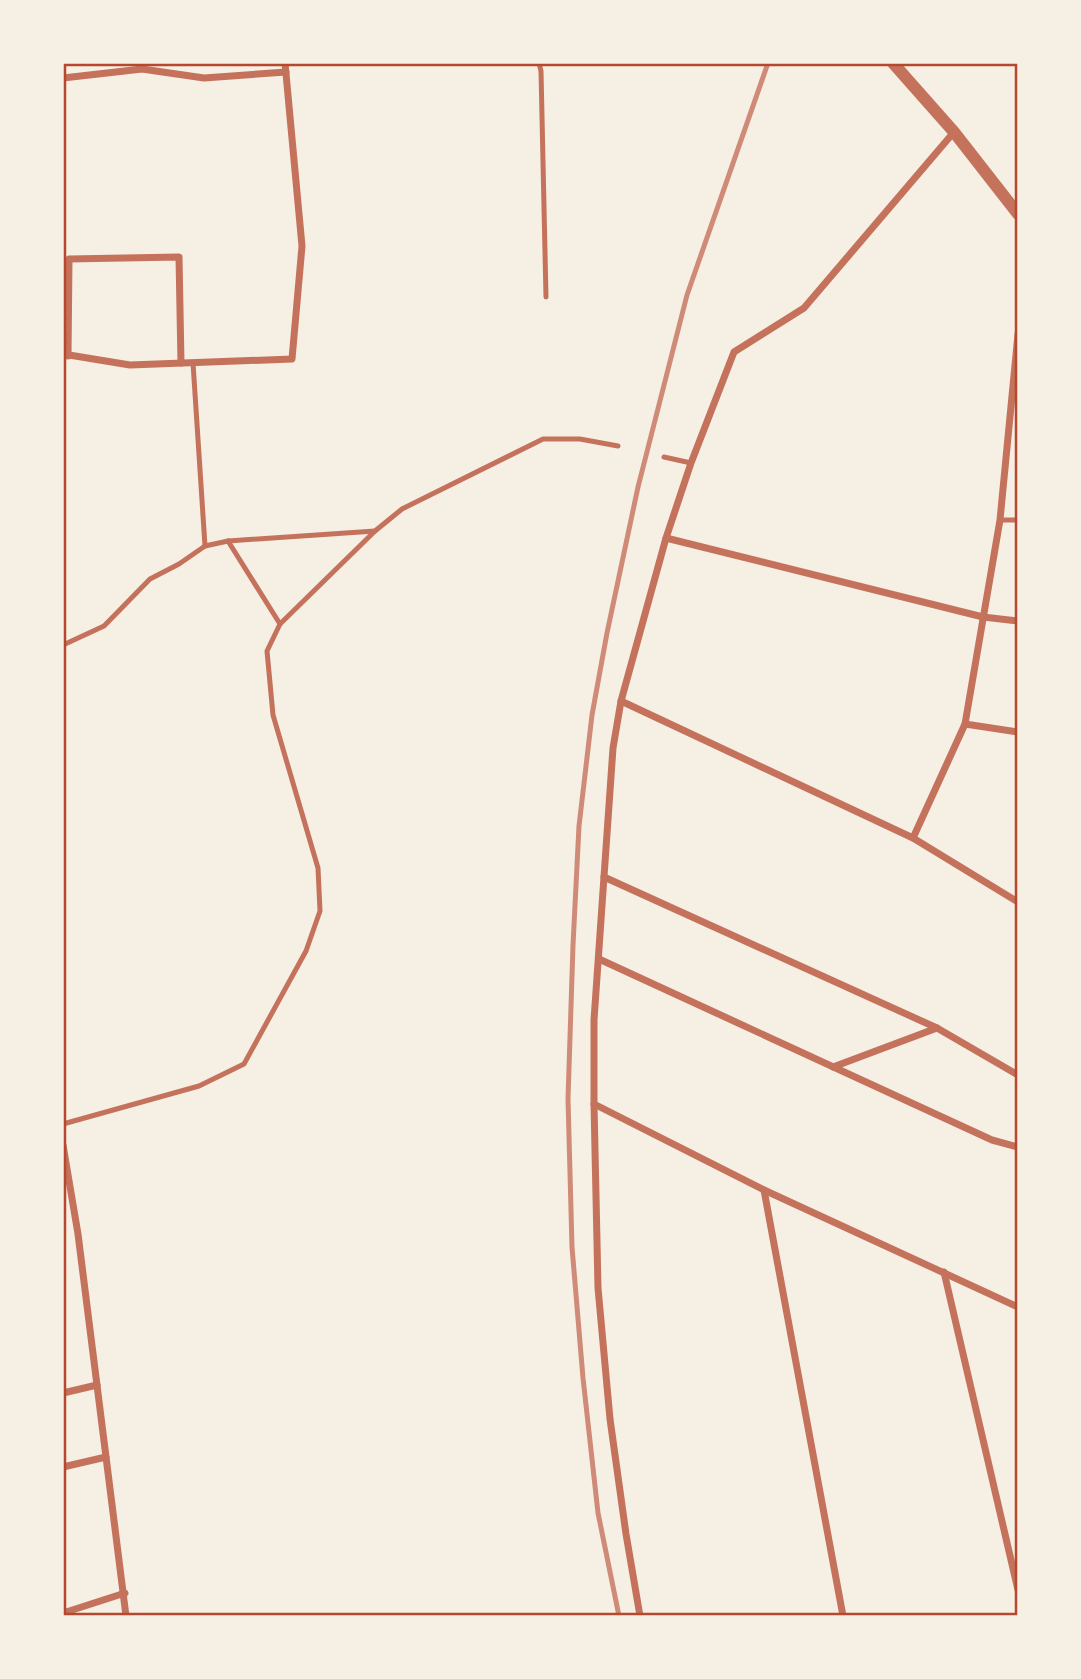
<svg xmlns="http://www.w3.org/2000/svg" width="1081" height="1679" viewBox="0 0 1081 1679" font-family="Overpass,sans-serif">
	<rect width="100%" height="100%" fill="#f6efe4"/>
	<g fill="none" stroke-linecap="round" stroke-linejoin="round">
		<g stroke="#c5725c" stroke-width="5">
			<polyline points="539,63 541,71 546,297"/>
			<polyline points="193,363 205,546"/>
			<polyline points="664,457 691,463"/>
			<polyline points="1000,520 1018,520"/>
			<polyline points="228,541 280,624"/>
			<polyline points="63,645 104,626 150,579 179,564 205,546 228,541 375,531"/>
			<polyline points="63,1124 199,1086 244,1064 306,951 320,911 318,868 273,715 267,651 280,624 375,531 402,509 543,439 580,439 618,446"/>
		</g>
		<g stroke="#c5725c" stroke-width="7">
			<polyline points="63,78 142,69 204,78 286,72"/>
			<polyline points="63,354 130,365 292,359 302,246 285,63"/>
			<polyline points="68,356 69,259 179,257 181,363"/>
			<polyline points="666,538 983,617 1018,621"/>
			<polyline points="621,701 913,838 1018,902"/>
			<polyline points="965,724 1018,732"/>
			<polyline points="913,838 965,724 1000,520 1018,334"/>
			<polyline points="604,877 937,1028 1018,1075"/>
			<polyline points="599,959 992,1140 1018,1147"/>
			<polyline points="833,1067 937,1028"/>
			<polyline points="594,1104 764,1190 1018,1307"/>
			<polyline points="63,1145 78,1234 126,1616"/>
			<polyline points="764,1190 843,1616"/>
			<polyline points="944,1272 1018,1590"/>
			<polyline points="63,1393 97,1385"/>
			<polyline points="63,1467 106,1457"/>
			<polyline points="63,1613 125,1593"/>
			<polyline points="640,1616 626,1534 610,1419 598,1288 594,1104 594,1020 613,748 621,701 666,538 691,463 734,352 804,308 954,132"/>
		</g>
		<polyline stroke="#c5725c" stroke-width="12" points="893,63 954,132 1018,214"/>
		<polyline stroke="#cf8b77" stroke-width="5" points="619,1616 598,1513 583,1378 572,1247 568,1099 573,945 579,826 592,715 607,633 638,487 687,295 768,63"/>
	</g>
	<rect width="1081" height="1679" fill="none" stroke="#f6efe4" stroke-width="130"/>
	<rect x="65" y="65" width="951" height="1549" fill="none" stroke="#b5482f" stroke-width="2.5"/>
</svg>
